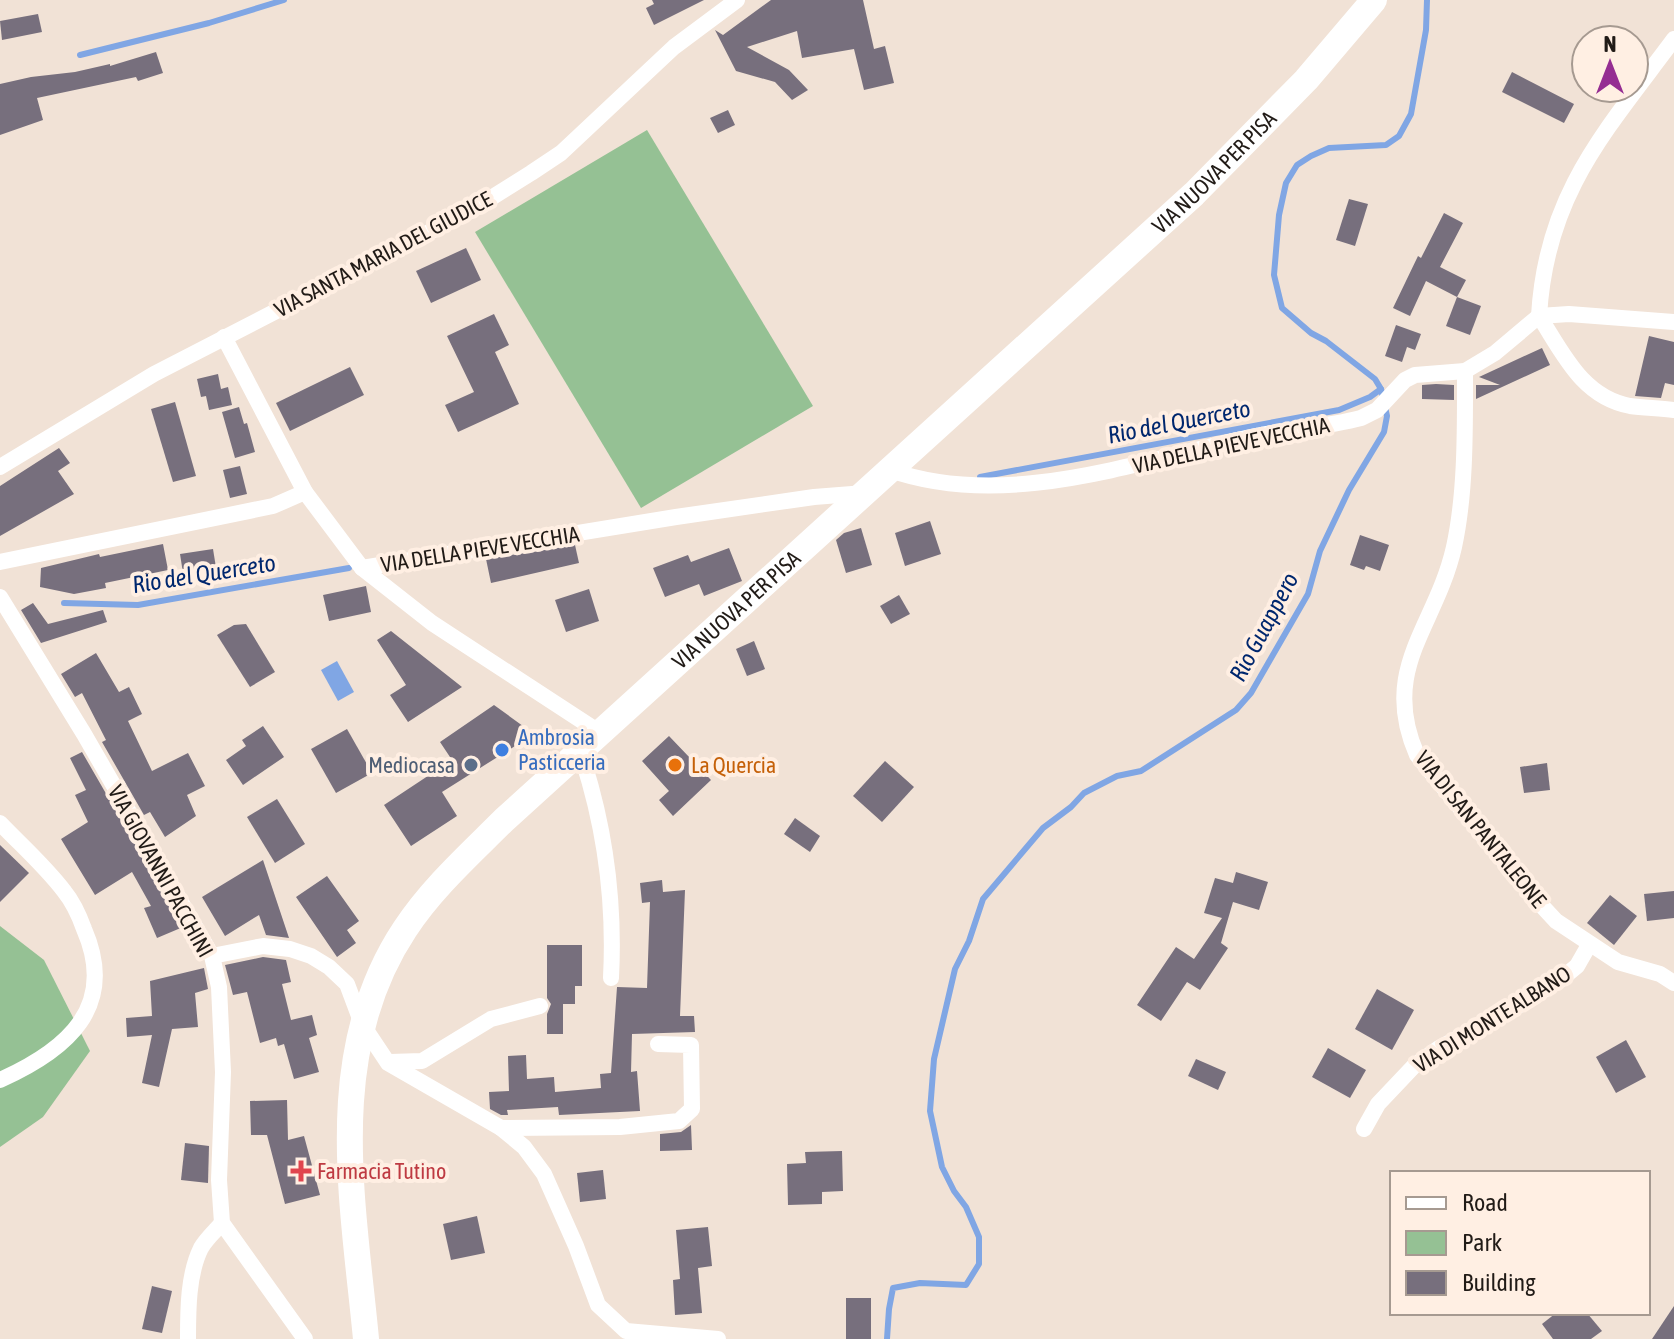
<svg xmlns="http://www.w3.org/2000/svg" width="1674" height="1339" viewBox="0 0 1674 1339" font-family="'Asap Condensed',sans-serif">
	<rect width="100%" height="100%" fill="#f1e2d6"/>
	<g fill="#95c194">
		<polygon points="647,130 813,406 641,508 475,232"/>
		<polygon points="0,926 44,960 90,1051 43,1117 0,1147"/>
	</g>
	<polygon fill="#80a6e4" points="337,661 354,692 338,701 321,670"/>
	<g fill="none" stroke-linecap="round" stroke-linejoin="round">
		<g stroke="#80a6e4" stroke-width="6">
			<polyline points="80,55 209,23 284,0"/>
			<polyline points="980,477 1339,410 1370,397 1381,389"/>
			<polyline points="64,603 138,605 349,568"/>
			<polyline points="887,1339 889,1309 893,1288 920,1283 966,1285 979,1264 979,1237 966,1207 954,1191 942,1167 930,1111 934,1059 955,969 969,941 983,899 1043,828 1071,807 1084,793 1117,776 1141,771 1236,710 1251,693 1308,594 1320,551 1349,490 1384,432 1387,416 1381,389 1375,379 1326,341 1311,333 1282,308 1274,275 1279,215 1286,183 1297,165 1311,156 1329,148 1386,145 1399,136 1411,114 1426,30 1427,0"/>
		</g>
	</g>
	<g fill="#776f7d">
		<polygon points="652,0 704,0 654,25 646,8 654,4"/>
		<polygon points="771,0 863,0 874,49 885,46 894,83 864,90 854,49 802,58 797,31 747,47 789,70 808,90 792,100 775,82 736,71 715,30 723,35"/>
		<polygon points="38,14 42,32 2,40 0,21"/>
		<polygon points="156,52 163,73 138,81 136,77 37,98 43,120 0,135 0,84 31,77 75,72 110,64 110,66"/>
		<polygon points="1512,72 1574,104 1564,123 1502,92"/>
		<polygon points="728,110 735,125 718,133 710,118"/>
		<polygon points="1349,199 1368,204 1355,246 1336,240"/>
		<polygon points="1444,213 1463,223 1440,267 1466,280 1457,297 1426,281 1410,316 1393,308 1418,256 1421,258"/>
		<polygon points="466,248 481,280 431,303 416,271"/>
		<polygon points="1457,297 1481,306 1470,335 1446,326"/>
		<polygon points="494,314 509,345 495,352 519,404 458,432 445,405 474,392 447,336"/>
		<polygon points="1396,325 1421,334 1415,350 1407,347 1402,362 1385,356"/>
		<polygon points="1649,336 1674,342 1674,385 1665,383 1661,398 1635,396"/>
		<polygon points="1542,348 1550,365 1476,399 1476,385 1500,385 1479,377"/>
		<polygon points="350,367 364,395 290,431 276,403"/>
		<polygon points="218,374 221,389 228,387 232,405 209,410 206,396 201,397 197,379"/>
		<polygon points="1436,384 1454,385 1454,400 1422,399 1422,385"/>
		<polygon points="175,402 196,476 173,482 151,409"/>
		<polygon points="239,407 244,424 247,423 255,452 235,458 222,412"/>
		<polygon points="59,448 70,463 58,471 74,494 0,536 0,486"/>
		<polygon points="240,466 247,494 230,498 223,470"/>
		<polygon points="930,521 941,554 905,566 895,533"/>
		<polygon points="861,528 872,565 846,573 836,540 844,533"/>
		<polygon points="1360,535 1389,545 1380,571 1366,566 1364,570 1350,565"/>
		<polygon points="163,544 168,570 105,583 106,588 74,594 40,587 41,568 99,554 100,557"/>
		<polygon points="575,545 579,563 491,583 486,559"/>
		<polygon points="729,548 742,581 704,596 699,584 665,597 653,568 688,555 691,562"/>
		<polygon points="213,549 218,580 185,586 180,554"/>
		<polygon points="366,586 371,612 329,621 323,595"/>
		<polygon points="589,589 599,621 566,632 555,600"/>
		<polygon points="899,595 910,614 891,624 880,606"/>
		<polygon points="33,603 48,624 103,610 107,622 41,643 21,610"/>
		<polygon points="246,624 275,672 250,687 217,635 234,625"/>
		<polygon points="391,631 462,687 408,722 390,695 406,685 377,640"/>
		<polygon points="754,641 765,669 747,676 736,649"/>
		<polygon points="96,653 119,692 129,687 142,714 128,721 152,771 188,753 205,786 187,795 196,816 165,837 150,812 144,815 102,742 106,740 82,693 75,697 61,674"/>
		<polygon points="494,705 534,734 442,792 457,816 411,846 384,805 452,760 440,742"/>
		<polygon points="263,726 284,757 243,785 226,760 246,746 242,740"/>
		<polygon points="347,729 372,773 336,793 311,749"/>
		<polygon points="669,736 711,780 673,816 659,800 669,791 642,761"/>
		<polygon points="82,752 183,927 157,938 144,908 151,906 132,872 95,895 61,839 88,822 75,795 86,790 70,758"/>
		<polygon points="885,761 914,787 882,822 853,796"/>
		<polygon points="1547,763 1550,790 1524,793 1520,767"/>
		<polygon points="277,799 305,844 275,863 247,817"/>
		<polygon points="795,818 820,836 810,852 784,834"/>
		<polygon points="0,845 29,873 0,902"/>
		<polygon points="263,860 289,938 266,935 259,915 225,936 202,897"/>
		<polygon points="1236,872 1268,882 1259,910 1233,902 1221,943 1228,948 1200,990 1187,982 1161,1021 1137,1005 1176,947 1194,959 1222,918 1204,913 1215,878 1233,883"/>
		<polygon points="327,876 359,921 347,930 356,943 337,957 296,897"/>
		<polygon points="662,880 663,892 685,890 680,1016 694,1016 695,1032 632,1034 631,1072 637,1071 640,1111 559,1115 558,1107 507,1110 508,1115 501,1115 490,1109 489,1092 509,1091 508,1056 526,1055 527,1079 554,1077 555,1092 601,1088 600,1074 611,1073 617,987 647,988 650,902 642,903 640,883"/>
		<polygon points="1674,891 1674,918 1647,921 1644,894"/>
		<polygon points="1610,895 1637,916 1614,945 1587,923"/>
		<polygon points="547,945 582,945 582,986 575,986 575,1004 563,1004 563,1034 547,1034 547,1014 551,1004 547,998"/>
		<polygon points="263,957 286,960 291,982 282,984 291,1020 312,1015 317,1035 309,1038 319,1072 294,1079 284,1044 278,1046 276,1038 260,1043 247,992 233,995 225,965"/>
		<polygon points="204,968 208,989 195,993 198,1027 172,1029 159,1087 142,1083 152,1035 127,1037 126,1018 152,1016 150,981"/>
		<polygon points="1377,989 1414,1010 1392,1050 1355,1029"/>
		<polygon points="1626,1040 1646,1077 1616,1093 1596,1057"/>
		<polygon points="1328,1048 1366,1070 1350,1098 1312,1077"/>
		<polygon points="1196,1059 1226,1072 1218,1090 1188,1076"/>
		<polygon points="287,1100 288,1140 304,1136 320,1195 285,1204 267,1135 251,1135 250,1101"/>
		<polygon points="691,1125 692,1150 660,1151 660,1134 681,1132"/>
		<polygon points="185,1143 209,1146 208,1183 181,1180"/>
		<polygon points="842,1151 843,1191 822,1192 822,1204 788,1205 787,1164 806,1163 805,1152"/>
		<polygon points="603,1170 606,1199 580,1202 577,1173"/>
		<polygon points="477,1216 485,1253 451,1260 443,1224"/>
		<polygon points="708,1227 712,1266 698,1268 702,1313 675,1315 673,1280 680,1279 676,1230"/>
		<polygon points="152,1286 172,1291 162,1333 142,1329"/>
		<rect x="846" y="1298" width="25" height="41"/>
		<polygon points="1674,1306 1674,1339 1652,1339"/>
		<polygon points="1556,1313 1587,1313 1602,1331 1591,1339 1553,1339 1542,1324"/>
	</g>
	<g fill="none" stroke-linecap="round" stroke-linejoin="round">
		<g stroke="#fff" stroke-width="16">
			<path d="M1674,39C1605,132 1546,194 1539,316C1563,353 1582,397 1630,406C1644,408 1659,408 1674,410"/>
			<polyline points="224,337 305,492 362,568 432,623 602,734"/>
			<path d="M1465,371C1465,427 1466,492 1454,547C1436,627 1379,668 1417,755L1529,892L1556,921L1618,962L1660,974L1674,983"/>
			<polyline points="0,467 154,374 472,210 531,173 561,153 674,47 737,0"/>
			<path d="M890,470C1004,510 1133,463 1246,438C1284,429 1324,428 1361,418L1377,410L1405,380L1415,375L1465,371L1495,353L1539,316L1569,314L1674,322"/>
			<polyline points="0,562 273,506 305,492"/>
			<polyline points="362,568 676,517 814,497 865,493"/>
			<polyline points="0,597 84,734 212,956 219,987 223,1072 219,1180 222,1223 305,1339"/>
			<path d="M580,751C605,825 615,900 611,978"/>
			<path d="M0,823C21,845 45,866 64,891C73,902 79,915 84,929C118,1007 67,1050 0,1080"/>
			<polyline points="212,956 263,946 290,949 311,956 329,967 347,984 362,1024 388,1063 501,1128 620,1127 679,1121 692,1109 691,1045 658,1044"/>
			<polyline points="390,1062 422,1061 491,1019 540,1006"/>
			<polyline points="501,1128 524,1147 544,1174 576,1246 598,1305 626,1331 718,1339"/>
			<polyline points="1364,1129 1378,1104 1414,1066 1439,1048 1508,1012 1560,980 1577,966 1589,945"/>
			<path d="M188,1339C188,1310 188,1274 201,1248C206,1239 215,1231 222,1223"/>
		</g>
		<path stroke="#fff" stroke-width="26" id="s1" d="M366,1339C353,1201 323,1052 405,929C432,888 469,855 504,820L1194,194L1306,80L1374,0"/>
	</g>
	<circle fill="#3f7fe0" stroke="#ffefe3" stroke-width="3" cx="502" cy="750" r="8"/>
	<circle fill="#5c6f8a" stroke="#ffefe3" stroke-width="3" cx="471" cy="765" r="8"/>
	<circle fill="#e8710a" stroke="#ffefe3" stroke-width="3" cx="675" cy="765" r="8"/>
	<path fill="#e0444e" stroke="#ffefe3" stroke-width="3" d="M297 1159h8v8h8v8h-8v8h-8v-8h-8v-8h8z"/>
	<g text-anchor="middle" stroke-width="8" stroke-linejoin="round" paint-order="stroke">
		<g font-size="22" fill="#211b17" stroke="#ffefe3">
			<text dy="8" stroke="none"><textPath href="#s1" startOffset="1530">VIA NUOVA PER PISA</textPath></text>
			<text transform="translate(383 254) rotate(-28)" y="8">VIA SANTA MARIA DEL GIUDICE</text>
			<text transform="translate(1231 445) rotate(-12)" y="8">VIA DELLA PIEVE VECCHIA</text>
			<text transform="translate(480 549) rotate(-9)" y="8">VIA DELLA PIEVE VECCHIA</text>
			<text dy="8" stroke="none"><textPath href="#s1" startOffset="882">VIA NUOVA PER PISA</textPath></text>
			<text transform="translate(1481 829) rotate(51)" y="8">VIA DI SAN PANTALEONE</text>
			<text transform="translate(161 871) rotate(61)" y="8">VIA GIOVANNI PACCHINI</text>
			<text transform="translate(1492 1019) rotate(-32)" y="8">VIA DI MONTE ALBANO</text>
		</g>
		<g font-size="22" fill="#366cbe" stroke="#ffefe3" text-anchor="start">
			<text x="518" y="745">Ambrosia<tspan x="518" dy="25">Pasticceria</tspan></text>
		</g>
		<g font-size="22" fill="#4e5e75" stroke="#ffefe3" text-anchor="end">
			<text x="455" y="773">Mediocasa</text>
		</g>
		<g font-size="22" fill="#c56008" stroke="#ffefe3" text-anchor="start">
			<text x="691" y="773">La Quercia</text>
		</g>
		<g font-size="22" fill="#be3a42" stroke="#ffefe3" text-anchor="start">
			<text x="317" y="1179">Farmacia Tutino</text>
		</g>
		<g font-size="24" font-style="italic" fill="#00276e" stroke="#ffefe3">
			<text transform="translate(1179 422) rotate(-11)" y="8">Rio del Querceto</text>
			<text transform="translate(204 574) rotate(-9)" y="8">Rio del Querceto</text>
			<text transform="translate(1264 627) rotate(-62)" y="8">Rio Guappero</text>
		</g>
	</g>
	<rect x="1390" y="1171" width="260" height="144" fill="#ffefe3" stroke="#a69a91" stroke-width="2"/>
	<rect x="1406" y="1197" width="40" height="12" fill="#ffffff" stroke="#a69a91" stroke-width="2"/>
	<text x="1462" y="1211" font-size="24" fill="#211b17">Road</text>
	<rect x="1406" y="1231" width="40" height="24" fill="#95c194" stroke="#a69a91" stroke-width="2"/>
	<text x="1462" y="1251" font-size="24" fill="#211b17">Park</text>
	<rect x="1406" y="1271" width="40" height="24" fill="#776f7d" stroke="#a69a91" stroke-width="2"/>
	<text x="1462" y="1291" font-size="24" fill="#211b17">Building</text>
	<g transform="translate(1610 64)"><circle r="38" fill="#ffefe3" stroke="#a69a91" stroke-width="2"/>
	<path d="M0-6L14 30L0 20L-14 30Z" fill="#952d92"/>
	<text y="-12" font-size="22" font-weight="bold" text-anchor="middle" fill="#211b17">N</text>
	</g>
</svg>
